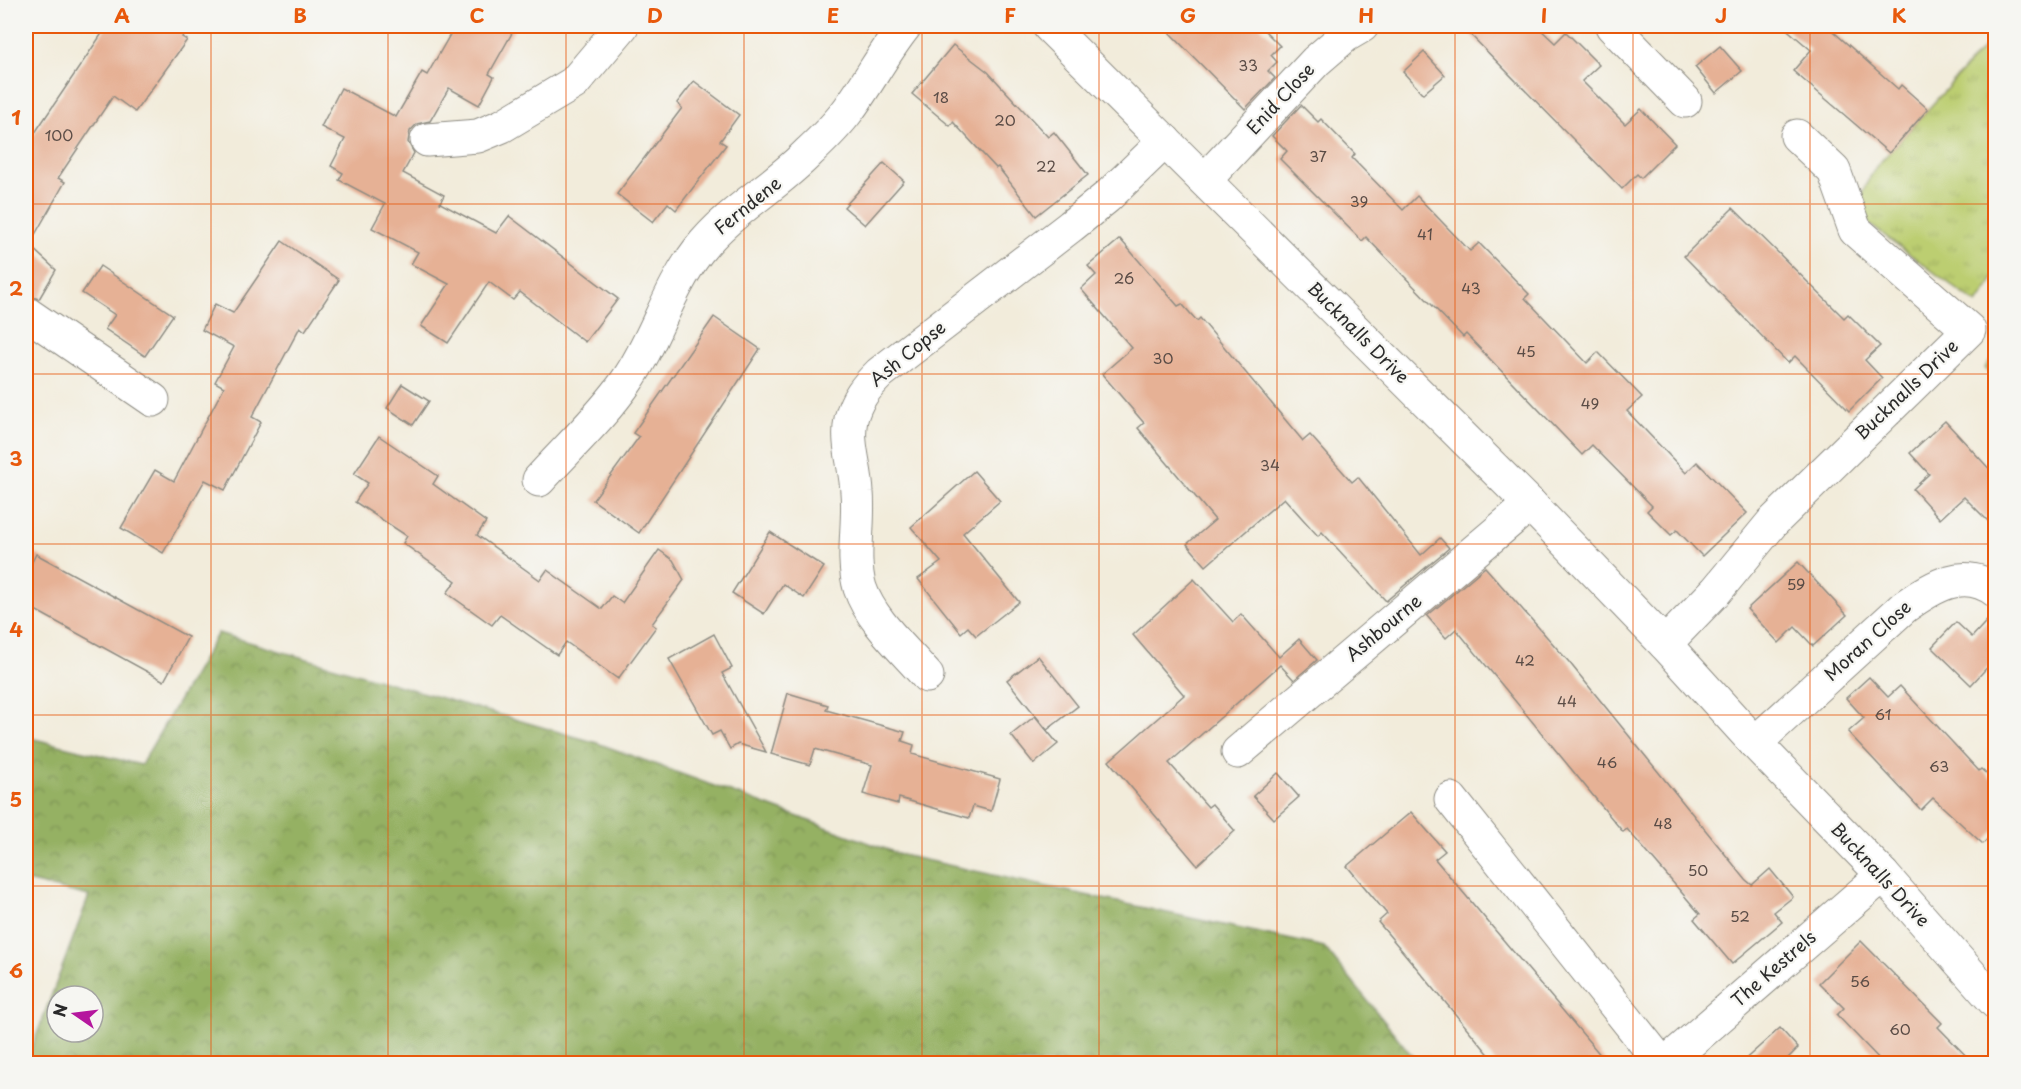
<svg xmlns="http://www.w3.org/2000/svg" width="2021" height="1089" viewBox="0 0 2021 1089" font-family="'Playpen Sans',sans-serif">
	<defs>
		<pattern id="grass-tufts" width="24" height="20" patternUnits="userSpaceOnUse" patternTransform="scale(1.5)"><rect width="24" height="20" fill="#bcce71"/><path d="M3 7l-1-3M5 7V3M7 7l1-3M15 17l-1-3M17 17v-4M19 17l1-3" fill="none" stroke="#a2b162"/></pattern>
		<pattern id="forest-crowns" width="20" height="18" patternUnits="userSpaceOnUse" patternTransform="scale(1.5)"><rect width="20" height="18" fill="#95b163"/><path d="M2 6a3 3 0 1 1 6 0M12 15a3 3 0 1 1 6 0" fill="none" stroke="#7a9052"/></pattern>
	</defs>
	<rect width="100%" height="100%" fill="#f6f6f2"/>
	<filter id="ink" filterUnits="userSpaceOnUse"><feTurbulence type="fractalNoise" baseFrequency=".0167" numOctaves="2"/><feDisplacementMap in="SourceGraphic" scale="12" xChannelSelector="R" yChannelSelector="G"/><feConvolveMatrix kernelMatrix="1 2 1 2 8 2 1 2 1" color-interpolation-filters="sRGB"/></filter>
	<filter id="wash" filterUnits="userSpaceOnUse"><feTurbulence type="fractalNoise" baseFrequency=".008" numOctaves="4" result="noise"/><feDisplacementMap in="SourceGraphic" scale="24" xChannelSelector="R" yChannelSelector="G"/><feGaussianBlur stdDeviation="1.35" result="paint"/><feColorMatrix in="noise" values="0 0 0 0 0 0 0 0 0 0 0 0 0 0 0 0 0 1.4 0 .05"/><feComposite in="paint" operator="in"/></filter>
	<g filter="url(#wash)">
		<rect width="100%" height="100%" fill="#f2ecdb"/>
		<g fill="url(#grass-tufts)" stroke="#747c4e" stroke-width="1.5">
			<path d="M1995,35V277L1977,304L1869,224C1855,198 1862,191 1876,167Z"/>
			<polygon points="1995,353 1995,379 1985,368"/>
		</g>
		<path fill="url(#forest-crowns)" stroke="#606e47" stroke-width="1.5" fill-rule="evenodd" d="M218,633L597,743L902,855L1324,947L1418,1063H26L89,896L26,881V737L141,765ZM57,996H93V1032H57Z"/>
		<g id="blocks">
			<g fill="#e6b195">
				<polygon points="107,26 190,26 182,37 187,40 135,112 113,96 58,178 65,182 29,245 56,270 39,299 26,295 26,146"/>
				<polygon points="455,26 516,26 489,74 494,77 479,105 449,88 430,121 417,124 410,131 408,142 414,153 403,173 444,195 440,203 496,233 509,216 618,299 585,342 520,292 513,300 489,282 448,343 421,326 449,284 411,264 418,252 372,228 385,204 339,180 343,173 331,166 345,139 321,127 341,88 396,117 422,72 427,75"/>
				<polygon points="1163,26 1260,26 1280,46 1271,55 1277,62 1268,71 1275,78 1245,109"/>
				<polygon points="1462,26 1537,26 1555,43 1566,32 1599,65 1582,81 1625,124 1641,109 1675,144 1641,178 1637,174 1622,189"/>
				<polygon points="1783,26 1827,26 1898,89 1901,85 1928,109 1889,153 1793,71 1811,50"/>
				<polygon points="953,45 988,72 1048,137 1054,132 1088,175 1036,216 998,167 996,168 953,122 950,126 912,94"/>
				<polygon points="1720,46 1742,71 1716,93 1695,67"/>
				<polygon points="1424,52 1445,75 1423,94 1403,72"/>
				<polygon points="694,81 739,115 720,141 726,145 676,210 668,203 653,222 617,194 682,108 677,103"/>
				<polygon points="1301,105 1318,122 1321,119 1355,154 1352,158 1403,210 1417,196 1470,251 1479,243 1529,294 1525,298 1587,363 1598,352 1642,397 1627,411 1686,473 1697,462 1747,513 1702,556 1677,530 1671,535 1647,511 1652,506 1592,445 1582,455 1466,334 1463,337 1366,237 1362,241 1280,159 1287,151 1272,136"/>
				<polygon points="884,163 904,181 865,225 844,207"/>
				<polygon points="1733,208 1844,318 1848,314 1880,346 1865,360 1882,378 1849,411 1795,356 1788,363 1684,256"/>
				<polygon points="1120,239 1178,306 1182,304 1197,321 1200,318 1303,441 1310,435 1352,482 1358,477 1421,555 1440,538 1449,548 1386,601 1322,532 1318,536 1284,498 1206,566 1187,544 1215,520 1138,428 1144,423 1102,374 1132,348 1081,289 1096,275 1088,266"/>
				<polygon points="282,241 339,280 305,331 300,327 252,417 261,422 225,490 205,480 163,553 121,528 155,470 174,481 224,387 215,382 234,347 202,330 215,304 233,313"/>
				<polygon points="100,266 173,315 145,356 105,329 115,315 82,293"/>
				<polygon points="714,317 760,349 639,533 593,500 639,437 633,433"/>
				<polygon points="402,384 429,401 413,425 387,408"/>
				<polygon points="1945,421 1995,475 1995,528 1964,497 1940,519 1913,489 1929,474 1910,453"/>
				<polygon points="379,436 438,476 433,484 486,522 477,535 540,580 547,570 602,609 612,596 622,603 659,550 673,560 684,580 652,624 656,627 618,679 566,642 557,655 500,615 492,625 447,593 456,581 403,543 407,536 355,502 368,483 354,474"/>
				<polygon points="974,471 1000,501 963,533 1019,602 976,636 968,627 961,633 918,579 941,562 911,527"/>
				<polygon points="770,532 824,567 804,598 783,584 764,614 732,593"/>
				<polygon points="36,554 188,637 164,681 26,605 26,574"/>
				<polygon points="1798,562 1847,615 1813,646 1795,627 1779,643 1747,609"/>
				<polygon points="1485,567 1569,662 1746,880 1752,885 1770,869 1793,897 1774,912 1782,922 1732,964 1694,919 1700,914 1627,829 1623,832 1456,629 1446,638 1427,616"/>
				<polygon points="1194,579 1233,622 1241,614 1279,657 1299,639 1317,660 1294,680 1280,665 1169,763 1208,807 1212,804 1235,831 1197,865 1109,761 1184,695 1133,635"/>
				<polygon points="1995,612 1995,659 1971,685 1932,647 1956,622 1972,637"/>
				<polygon points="714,634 732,668 722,673 766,752 738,744 730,749 720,731 712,735 669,659"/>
				<polygon points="1038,656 1078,706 1047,730 1007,680"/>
				<polygon points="1869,677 1888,697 1900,686 1979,771 1981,769 1995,782 1995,830 1983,844 1933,798 1921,810 1848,732 1864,718 1846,698"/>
				<polygon points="788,693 828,705 826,710 905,732 902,741 914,745 912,754 1000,779 991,811 973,806 969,818 899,798 898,804 863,794 872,765 815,749 810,765 771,754"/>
				<polygon points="1035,716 1058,744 1034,764 1011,735"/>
				<polygon points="1278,773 1299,797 1274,819 1253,796"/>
				<polygon points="1411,812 1445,851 1435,859 1608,1064 1497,1064 1378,922 1387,914 1347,866"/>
				<polygon points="1861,941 1942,1023 1938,1027 1974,1064 1884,1064 1837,1015 1844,1008 1819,983"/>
				<polygon points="1780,1028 1798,1048 1782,1064 1740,1064"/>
			</g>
		</g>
	</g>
	<g filter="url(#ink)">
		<use href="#blocks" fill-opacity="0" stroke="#8e8c83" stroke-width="1.5"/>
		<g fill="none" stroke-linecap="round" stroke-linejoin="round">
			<defs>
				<g id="minor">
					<polyline points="1049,26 1530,504 1665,644 1755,743 1883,875 1996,1003"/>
					<polyline points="1612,26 1685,101"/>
					<polyline points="427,140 478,136 502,126 574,83 622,26"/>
					<polyline points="1205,180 1316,61 1345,36 1362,26"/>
					<polyline points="26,313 153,400"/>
					<path d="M539,480C565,451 604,414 626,382C655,341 667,291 698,251C730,210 773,189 809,152C823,139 838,124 849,109C869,82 884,52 905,26"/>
					<polyline points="1665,644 1716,591 1772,523 1969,330 1855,230 1834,171 1797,136"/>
					<path d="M927,676C905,650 871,621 860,588C851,558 860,523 857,492C856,467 846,444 851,419C856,399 866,387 880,373L1071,226L1107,197L1165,141"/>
					<path d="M1755,743L1904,607C1932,587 1964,566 1996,591"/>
					<polyline points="1238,752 1530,504"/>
					<polyline points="1451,799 1662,1064"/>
					<polyline points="1665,1064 1883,875"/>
				</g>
			</defs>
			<use href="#minor" stroke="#8e8c83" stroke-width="35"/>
			<use href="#minor" stroke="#fff" stroke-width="33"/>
		</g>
	</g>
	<path fill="none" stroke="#e8590c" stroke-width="1.5" stroke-opacity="0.55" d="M211,26V1064M388,26V1064M566,26V1064M744,26V1064M922,26V1064M1099,26V1064M1277,26V1064M1455,26V1064M1633,26V1064M1810,26V1064M26,204H1996M26,374H1996M26,544H1996M26,715H1996M26,886H1996"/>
	<g text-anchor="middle" stroke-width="4.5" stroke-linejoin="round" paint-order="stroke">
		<g font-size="15" fill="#5a4c46">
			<text x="1248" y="71">33</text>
			<text x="941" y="103">18</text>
			<text x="1005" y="126">20</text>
			<text x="59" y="141">100</text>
			<text x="1318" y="162">37</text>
			<text x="1046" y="172">22</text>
			<text x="1359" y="207">39</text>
			<text x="1425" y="240">41</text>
			<text x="1124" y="284">26</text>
			<text x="1471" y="294">43</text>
			<text x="1526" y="357">45</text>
			<text x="1163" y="364">30</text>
			<text x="1590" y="409">49</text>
			<text x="1270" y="471">34</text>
			<text x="1796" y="590">59</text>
			<text x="1525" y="666">42</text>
			<text x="1567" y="707">44</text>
			<text x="1883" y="720">61</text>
			<text x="1607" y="768">46</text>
			<text x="1939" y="772">63</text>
			<text x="1663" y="829">48</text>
			<text x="1698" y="876">50</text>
			<text x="1740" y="922">52</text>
			<text x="1860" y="987">56</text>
			<text x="1900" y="1035">60</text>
		</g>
		<g font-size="18" fill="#2b2b2b" stroke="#f6f6f2">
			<text transform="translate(1281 99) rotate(-47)" y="6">Enid Close</text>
			<text transform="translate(748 206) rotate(-39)" y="6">Ferndene</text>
			<text transform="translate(1358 333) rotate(45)" y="6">Bucknalls Drive</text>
			<text transform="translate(908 354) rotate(-39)" y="6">Ash Copse</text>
			<text transform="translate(1907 390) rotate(-44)" y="6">Bucknalls Drive</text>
			<text transform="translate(1384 628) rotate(-40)" y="6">Ashbourne</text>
			<text transform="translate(1868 641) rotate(-42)" y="6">Moran Close</text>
			<text transform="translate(1880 875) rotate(47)" y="6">Bucknalls Drive</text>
			<text transform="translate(1774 969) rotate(-41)" y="6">The Kestrels</text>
		</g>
	</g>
	<rect width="2021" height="1089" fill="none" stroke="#f6f6f2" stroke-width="66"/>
	<g transform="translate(75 1014) rotate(284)"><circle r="28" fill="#f6f6f2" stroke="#a5a5a2" stroke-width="1.5"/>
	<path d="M0-4.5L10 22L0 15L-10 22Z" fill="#b5179e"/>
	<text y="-9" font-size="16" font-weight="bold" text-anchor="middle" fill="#2b2b2b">N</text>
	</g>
	<rect x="33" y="33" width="1955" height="1023" fill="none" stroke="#e8590c" stroke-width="2"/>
	<g font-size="20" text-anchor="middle" font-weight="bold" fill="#e8590c">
		<text x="122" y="23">A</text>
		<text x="300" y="23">B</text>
		<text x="477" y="23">C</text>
		<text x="655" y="23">D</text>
		<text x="833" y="23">E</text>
		<text x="1010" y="23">F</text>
		<text x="1188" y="23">G</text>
		<text x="1366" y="23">H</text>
		<text x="1544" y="23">I</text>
		<text x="1721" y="23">J</text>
		<text x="1899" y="23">K</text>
		<text x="16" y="125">1</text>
		<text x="16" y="296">2</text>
		<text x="16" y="466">3</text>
		<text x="16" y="637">4</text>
		<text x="16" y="807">5</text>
		<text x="16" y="978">6</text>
	</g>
</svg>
